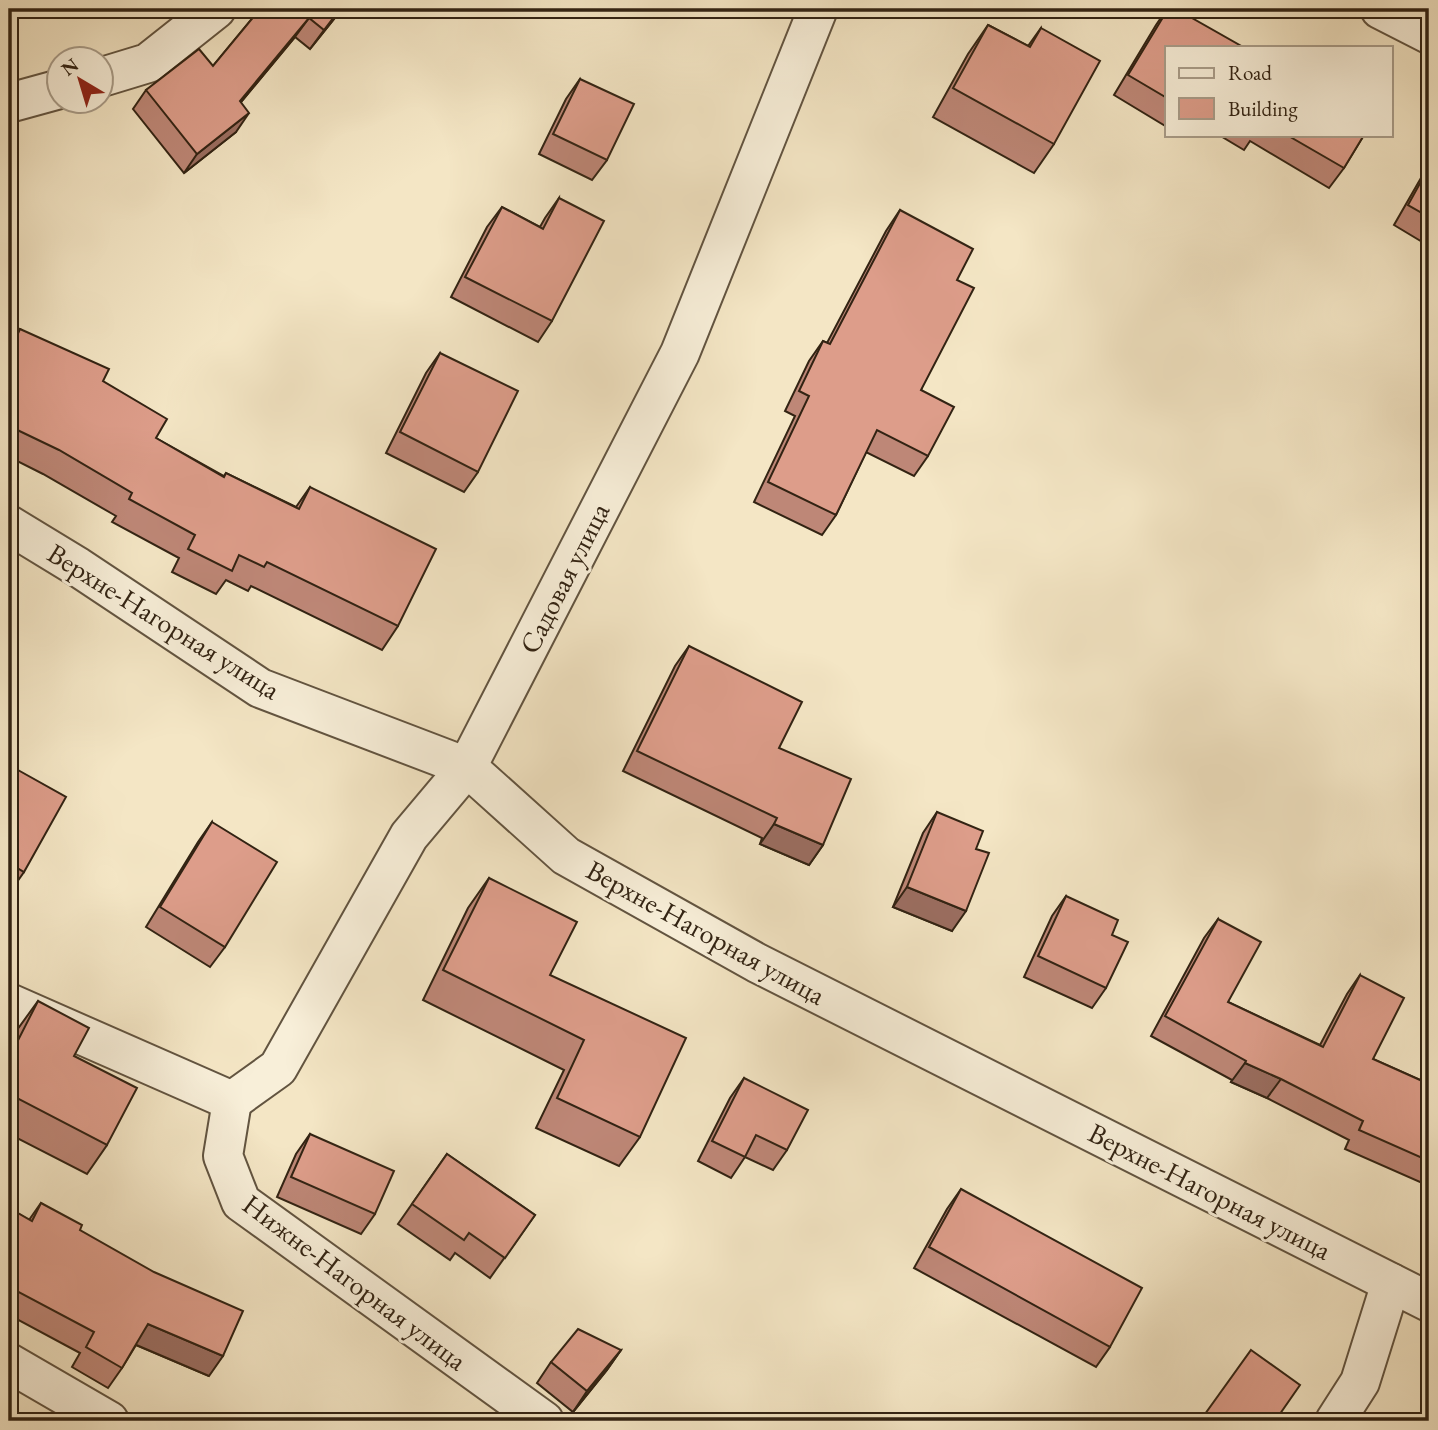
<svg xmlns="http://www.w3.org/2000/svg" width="1438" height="1430" viewBox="0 0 1438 1430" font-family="'EB Garamond',serif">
	<rect width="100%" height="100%" fill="#f4e6c5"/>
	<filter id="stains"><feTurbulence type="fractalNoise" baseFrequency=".00286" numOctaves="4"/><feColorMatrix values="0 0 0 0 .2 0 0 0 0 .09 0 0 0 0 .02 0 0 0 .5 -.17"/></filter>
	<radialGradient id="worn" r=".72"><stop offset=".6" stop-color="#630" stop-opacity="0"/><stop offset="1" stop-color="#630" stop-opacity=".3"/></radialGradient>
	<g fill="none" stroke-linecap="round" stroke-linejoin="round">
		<defs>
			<g id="minor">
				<polyline points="1380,9 1429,34"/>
				<polyline points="102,77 148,63 216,9"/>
				<polyline points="9,103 60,89"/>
				<polyline points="9,525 78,567 260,688 467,767 566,856 757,963 1429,1302"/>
				<polyline points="9,1003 232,1101"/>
				<polyline points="232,1101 278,1068 409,836 467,767 680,353 818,9"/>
				<polyline points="232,1101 223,1156 241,1202 544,1421"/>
				<polyline points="9,1363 109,1421"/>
				<polyline points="1335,1421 1360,1382 1391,1283"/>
			</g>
		</defs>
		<use href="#minor" stroke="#625440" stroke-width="42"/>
		<use href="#minor" stroke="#f8efd9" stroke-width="38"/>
	</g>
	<g fill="#be8777" stroke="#322313" stroke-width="2">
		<polygon points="259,9 342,9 310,49 295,37 241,102 236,132 184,173 133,109 146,90 213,66 260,9"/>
		<polygon points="1167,9 1167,127 1114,95 1156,25"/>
		<polygon points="988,25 1028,46 1041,28 1054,144 1034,173 933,117 968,54"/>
		<polygon points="580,79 607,160 592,180 539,154 566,99"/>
		<polygon points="1219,135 1364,135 1344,168 1329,188 1250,141 1244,150"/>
		<polygon points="1429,164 1429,246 1394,225"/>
		<polygon points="559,198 552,321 538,342 451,297 487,227 502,207 540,227 545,218"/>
		<polygon points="900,210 957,280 921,390 928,456 914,476 866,452 836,515 822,535 754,502 795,416 785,411 809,361 823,341 827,343 886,231"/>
		<polygon points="20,329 103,381 156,438 224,476 226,473 296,507 310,487 398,626 382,650 251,586 248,591 226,580 216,594 172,572 179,558 112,522 116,516 43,474 9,457 9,346"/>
		<polygon points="440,353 478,472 464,492 386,453 426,373"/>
		<polygon points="689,646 779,748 823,845 809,865 760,844 762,838 623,771 675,666"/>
		<polygon points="9,765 24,872 10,892 9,891"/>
		<polygon points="937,812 976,849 952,931 893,907 923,833"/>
		<polygon points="212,822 225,947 210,967 146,927 198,842"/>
		<polygon points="489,878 550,975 640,1137 619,1166 536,1128 564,1070 423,1000 468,908"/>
		<polygon points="1066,896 1106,988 1092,1008 1024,977 1052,916"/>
		<polygon points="1218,919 1228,1002 1320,1045 1347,994 1360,975 1373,1059 1429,1084 1429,1186 1345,1149 1349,1140 1267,1098 1231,1082 1232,1080 1151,1036 1204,938"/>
		<polygon points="38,1001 74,1056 107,1145 87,1174 9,1134 9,1047 17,1030"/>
		<polygon points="744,1078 787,1150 773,1170 745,1157 731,1178 698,1161 730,1098"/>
		<polygon points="310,1134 375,1214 361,1234 277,1197 296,1154"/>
		<polygon points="447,1154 535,1215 490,1278 455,1253 450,1260 398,1224"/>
		<polygon points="961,1189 1110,1347 1096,1367 914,1268 947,1209"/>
		<polygon points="41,1203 80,1230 209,1376 136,1345 122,1368 108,1388 72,1367 80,1353 9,1315 9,1208 29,1220"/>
		<polygon points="621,1350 607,1370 573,1412 537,1383 551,1362"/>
	</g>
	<g fill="#9b6e61" stroke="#322313" stroke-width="2">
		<polygon points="340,9 342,9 310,49 324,30"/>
		<polygon points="309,18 295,37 226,120 240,101"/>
		<polygon points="249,113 236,132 184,173 197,154"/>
		<polygon points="774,824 823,845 809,865 760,844"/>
		<polygon points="907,887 966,911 952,931 893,907"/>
		<polygon points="1245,1063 1281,1079 1267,1098 1231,1082"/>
		<polygon points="148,1324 223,1356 209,1376 134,1344"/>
		<polygon points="621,1350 607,1370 573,1412 587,1391"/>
	</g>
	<g fill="#dd9d8a" stroke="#322313" stroke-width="2">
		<polygon points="260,9 340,9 324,30 309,18 240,101 249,113 197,154 146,90 199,49 213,66"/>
		<polygon points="1168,9 1176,9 1243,47 1167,47 1167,98 1128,75"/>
		<polygon points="988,25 1030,47 1041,28 1100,61 1054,144 953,88"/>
		<polygon points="580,79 634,104 607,160 553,134"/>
		<polygon points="1287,135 1364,135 1344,168"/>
		<polygon points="1429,167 1429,217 1408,205"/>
		<polygon points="559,198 604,221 552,321 465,277 502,207 543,229"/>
		<polygon points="900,210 973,249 957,280 974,288 921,390 954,407 928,456 877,430 836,515 768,482 809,396 799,391 823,341 830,344"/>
		<polygon points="20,329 109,369 103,381 167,419 156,438 224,477 226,473 299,509 310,487 436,549 398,626 267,562 264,567 239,555 232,571 188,549 195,535 129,499 132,493 59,450 9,426 9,353"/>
		<polygon points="440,353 518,391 478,472 400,432"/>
		<polygon points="689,646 802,702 779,748 851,779 823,845 774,824 777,818 637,751"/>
		<polygon points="9,765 66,797 24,872 9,863"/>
		<polygon points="937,812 983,831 976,849 989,853 966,911 907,887"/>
		<polygon points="212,822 277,862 225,947 160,907"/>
		<polygon points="489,878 577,922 550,975 686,1038 640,1137 557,1098 584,1040 443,970"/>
		<polygon points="1066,896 1118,920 1112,935 1128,942 1106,988 1038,956"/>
		<polygon points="1218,919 1261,942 1228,1002 1323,1047 1360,975 1404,998 1373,1059 1429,1084 1429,1161 1359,1130 1363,1121 1281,1079 1245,1063 1246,1061 1165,1016"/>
		<polygon points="38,1001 89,1028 74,1056 137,1088 107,1145 9,1094 9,1058"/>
		<polygon points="744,1078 808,1110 787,1150 756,1135 745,1157 712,1141"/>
		<polygon points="310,1134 394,1171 375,1214 291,1177"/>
		<polygon points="447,1154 535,1215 505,1258 469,1233 464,1240 412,1204"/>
		<polygon points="961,1189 1142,1288 1110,1347 929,1247"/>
		<polygon points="41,1203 82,1225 80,1230 154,1272 243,1311 223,1356 148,1324 122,1368 86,1347 94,1332 9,1287 9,1208 32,1221"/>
		<polygon points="578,1329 621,1350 587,1391 551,1362"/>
		<polygon points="1251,1350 1300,1385 1275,1421 1200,1421"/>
		<polygon points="759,1417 766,1421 757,1421"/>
	</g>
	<g text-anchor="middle" stroke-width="6" stroke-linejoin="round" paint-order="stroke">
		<g font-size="28" fill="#322313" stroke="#f8efd9">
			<text transform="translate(564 578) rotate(-63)" y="10">Садовая улица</text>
			<text transform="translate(164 621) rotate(32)" y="10">Верхне-Нагорная улица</text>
			<text transform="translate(706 932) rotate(29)" y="10">Верхне-Нагорная улица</text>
			<text transform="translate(1210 1191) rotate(27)" y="10">Верхне-Нагорная улица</text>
			<text transform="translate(355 1282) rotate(37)" y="10">Нижне-Нагорная улица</text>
		</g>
	</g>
	<rect width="1438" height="1430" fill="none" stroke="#f4e6c5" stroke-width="35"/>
	<rect x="10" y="10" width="1417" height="1409" fill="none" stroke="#322313" stroke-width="3.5"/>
	<rect x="18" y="18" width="1403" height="1395" fill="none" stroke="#322313" stroke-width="2"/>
	<rect x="1165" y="46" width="228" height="91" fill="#f8efd9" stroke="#a99d8a" stroke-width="2"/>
	<rect x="1179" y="68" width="35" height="10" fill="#f8efd9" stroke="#a99d8a" stroke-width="2"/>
	<text x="1228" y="80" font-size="21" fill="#322313">Road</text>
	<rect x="1179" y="98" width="35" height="21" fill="#dd9d8a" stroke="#a99d8a" stroke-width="2"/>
	<text x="1228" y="116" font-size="21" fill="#322313">Building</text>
	<g transform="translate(80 80) rotate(322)"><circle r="33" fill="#f8efd9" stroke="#a99d8a" stroke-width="2"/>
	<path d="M0-5L12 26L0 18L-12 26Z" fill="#8f2418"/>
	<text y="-10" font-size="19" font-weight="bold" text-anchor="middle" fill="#322313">N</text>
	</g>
	<rect width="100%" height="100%" filter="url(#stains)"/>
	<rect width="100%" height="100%" fill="url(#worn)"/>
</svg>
